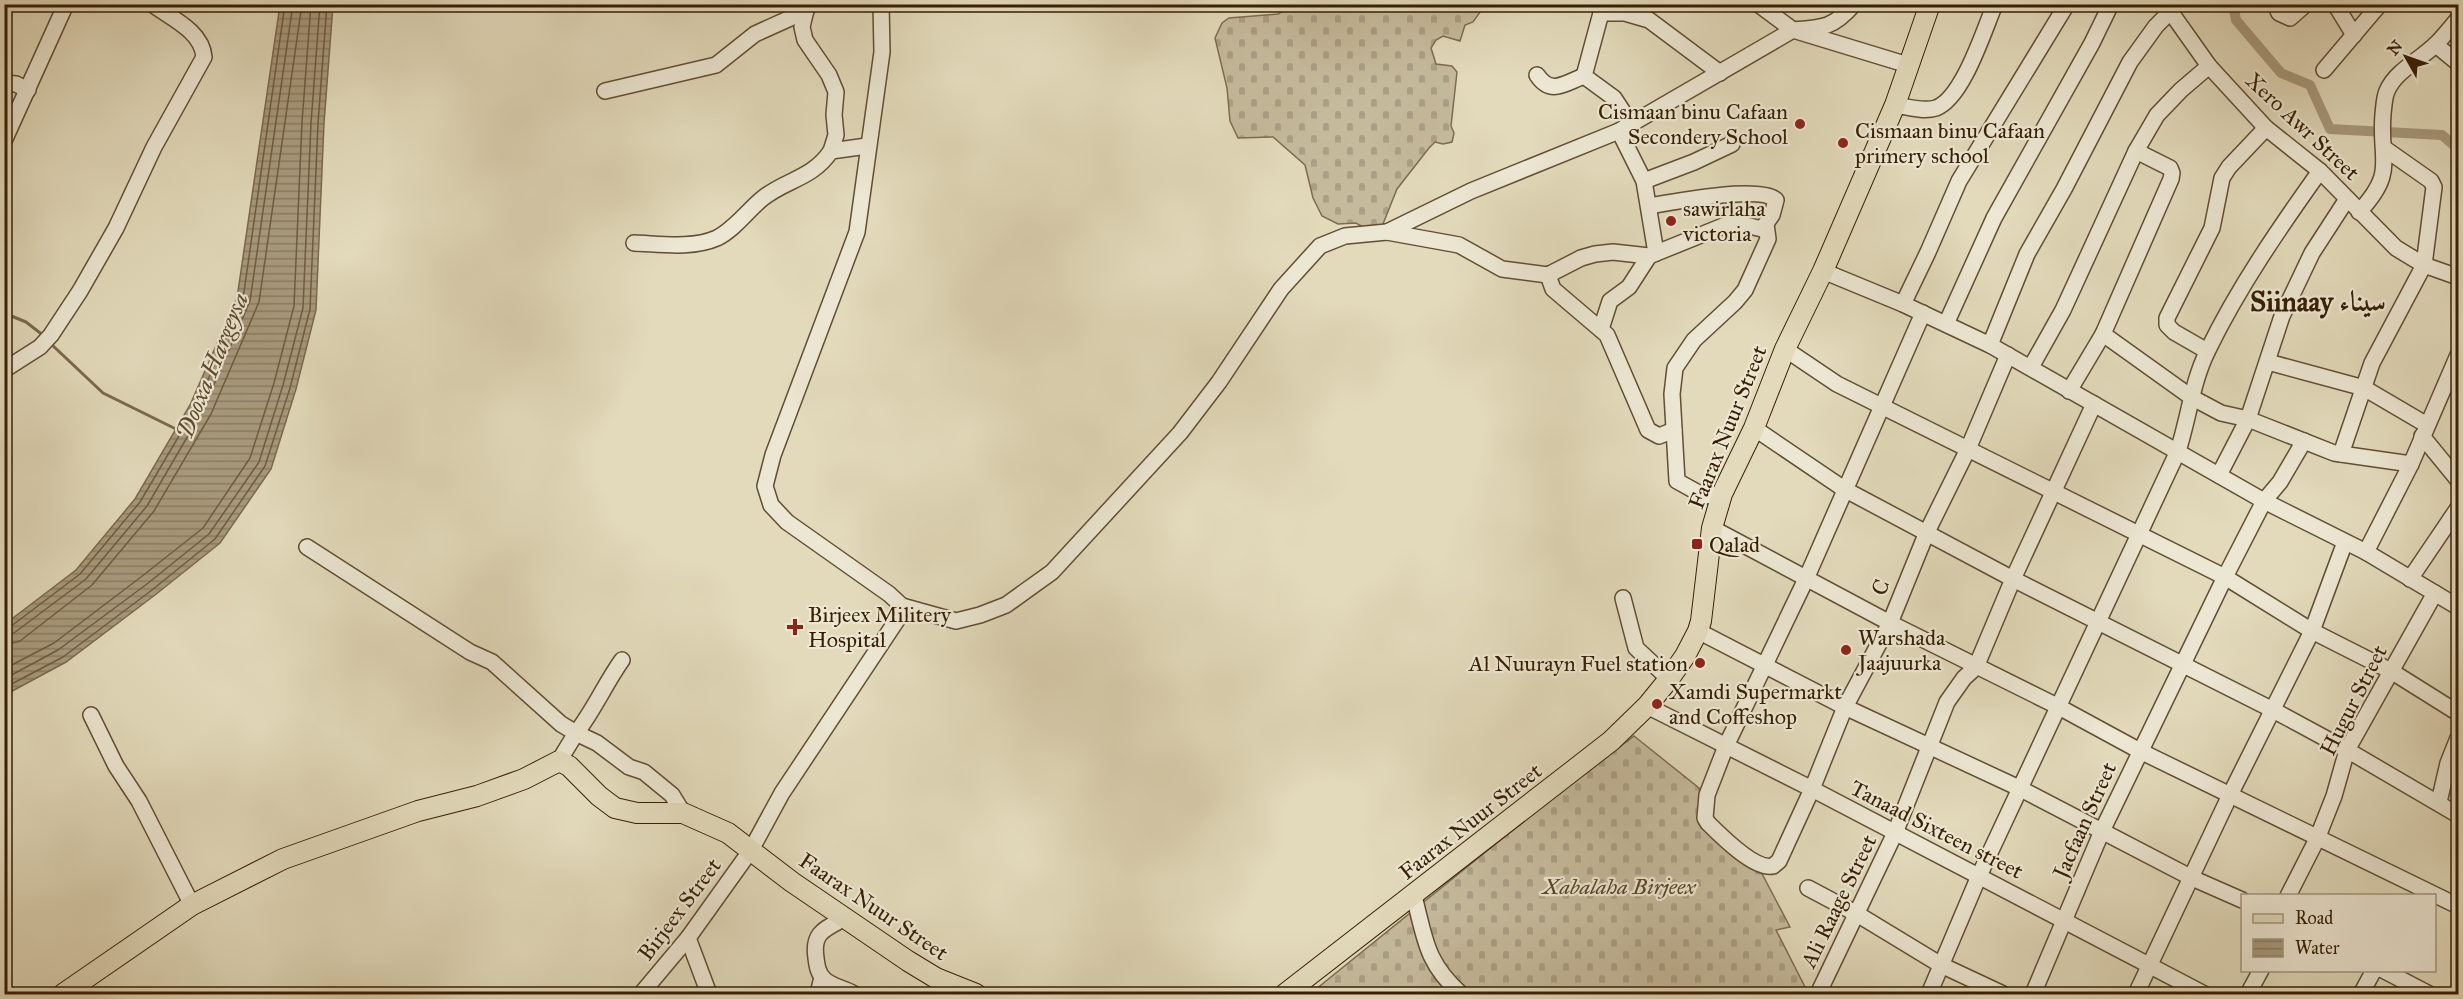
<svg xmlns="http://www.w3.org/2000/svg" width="2463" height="999" viewBox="0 0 2463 999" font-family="'IM FELL Great Primer',Amiri,serif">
	<defs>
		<pattern id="cemetery-stones" width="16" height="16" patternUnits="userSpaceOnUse" patternTransform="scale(1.5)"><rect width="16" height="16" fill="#c5ba9c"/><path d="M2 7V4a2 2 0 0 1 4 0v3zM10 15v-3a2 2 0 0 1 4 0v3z" fill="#aa9f85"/></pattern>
		<pattern id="water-rules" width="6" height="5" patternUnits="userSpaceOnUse" patternTransform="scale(1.5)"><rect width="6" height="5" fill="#a89a7d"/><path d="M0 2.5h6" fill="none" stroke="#8a7d64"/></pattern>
	</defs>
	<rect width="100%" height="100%" fill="#e2dabb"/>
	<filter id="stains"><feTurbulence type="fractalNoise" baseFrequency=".00333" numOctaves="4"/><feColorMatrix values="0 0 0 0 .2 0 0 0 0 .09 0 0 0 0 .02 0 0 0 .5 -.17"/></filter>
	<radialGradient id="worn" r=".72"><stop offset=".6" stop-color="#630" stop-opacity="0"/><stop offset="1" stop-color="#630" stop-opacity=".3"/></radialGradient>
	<g fill="url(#cemetery-stones)" stroke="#7e6c50" stroke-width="1.5">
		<polygon points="1294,5 1485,5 1473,22 1465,25 1460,41 1443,36 1436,40 1431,48 1436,64 1452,66 1457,72 1451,126 1454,133 1452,142 1443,144 1435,142 1429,148 1397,189 1381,229 1372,232 1356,223 1338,224 1322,216 1313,198 1305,165 1273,137 1238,138 1230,121 1227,88 1215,38 1222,23 1229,18 1278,14"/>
		<polygon points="1634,736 1699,788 1705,818 1760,870 1790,927 1776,930 1806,989 1803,994 1310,994 1546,803"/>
	</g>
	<polygon fill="url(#water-rules)" stroke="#7b694d" stroke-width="1.5" points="280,5 333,5 324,123 316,310 296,389 271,469 220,543 155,595 66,662 5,695 5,624 76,570 135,499 190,405 237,298"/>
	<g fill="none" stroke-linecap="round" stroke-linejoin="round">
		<g stroke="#705c40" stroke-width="1.5">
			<polyline points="4,628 10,627 80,574 140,502 196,407 243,299 285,4"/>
			<polyline points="4,636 14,633 86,579 147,506 203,410 250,301 293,4"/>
			<polyline points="4,645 20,641 92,585 154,511 211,414 259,302 302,4"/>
			<polyline points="4,669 54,643 141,577 203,528 250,458 274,383 294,306 302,122 311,4"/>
			<polyline points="4,679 58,650 147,584 209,534 259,462 283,385 303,308 311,123 320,4"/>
			<polyline points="4,688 63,657 152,590 215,539 265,466 290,388 310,309 318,123 327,4"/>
		</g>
		<g stroke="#7b694d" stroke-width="3">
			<polyline points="4,313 26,322 44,336"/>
			<polyline points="50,343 103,393 180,431"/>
		</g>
		<polyline stroke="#a89a7d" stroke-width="10" points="2233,4 2236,20 2281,73 2310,85 2330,129 2442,135 2458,149"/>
		<defs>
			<g id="minor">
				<path d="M881,4L882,52L857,232L773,455L765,486L771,505L787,522L889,594L902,606L956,621L980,615L1006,605L1052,572L1180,433L1219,382L1281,289L1320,246L1345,236L1387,232L1471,191L1619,131L1793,30C1823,28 1833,28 1854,4"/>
				<polyline points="1600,4 1601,13 1584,76 1614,98 1631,124"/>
				<polyline points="1758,4 1793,30 1908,65"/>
				<polyline points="2165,4 2209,66 2266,128 2320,171 2396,248 2424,265 2458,277"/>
				<polyline points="2275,4 2279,13 2290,18 2306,4"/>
				<polyline points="2335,4 2354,35"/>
				<polyline points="807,6 802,27 805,40 829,75 836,92 834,115 836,135 831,151"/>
				<polyline points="1601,13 1625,13 1649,20 1720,73"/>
				<polyline points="2436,45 2458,63"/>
				<polyline points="2324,70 2380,4"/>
				<path d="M1537,75C1551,96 1565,83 1584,76"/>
				<polyline points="4,83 16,84 28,90"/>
				<polyline points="605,91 716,65 755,34 806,11"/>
				<path d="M1895,105C1908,107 1923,112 1936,108C1963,98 1984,30 1995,4"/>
				<polyline points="1619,131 1644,181 1656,253"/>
				<polyline points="4,141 66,4"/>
				<polyline points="1644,181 1694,162 1732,144"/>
				<path d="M2359,212C2397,171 2379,162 2383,114C2384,106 2384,98 2387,91C2396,70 2422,59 2437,43C2444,36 2451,27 2458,19"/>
				<path d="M1387,232L1459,245L1502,269L1548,275L1581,258L1595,254L1613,252L1649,256L1733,222L1762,229L1772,215L1776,200C1761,185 1672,202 1649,206"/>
				<path d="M634,243C661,244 692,249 717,238C735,229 748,210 763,198C787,179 812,179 831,151L867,146"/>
				<polyline points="1823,271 1903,304 1990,345 2264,501 2366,552 2458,607"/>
				<polyline points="1548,275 1553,289 1607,335 1648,430 1659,436 1674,430"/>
				<polyline points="1903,304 1928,252 1959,181 2067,4"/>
				<path d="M1923,313L1806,579L1726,746L1707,795L1705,818L1708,823C1721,836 1755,870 1773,866L1779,861L1812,789L1845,707L1890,623L1927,532L1968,449L2008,355"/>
				<polyline points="1946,324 1994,218 2092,43 2111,4"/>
				<polyline points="1601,329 1610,301 1629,287 1649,256"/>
				<polyline points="2103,334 2191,397 2221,413 2248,419 2334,453 2411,464"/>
				<polyline points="1990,345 2027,254 2064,189 2130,62 2156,26 2170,12"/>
				<polyline points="1785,349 1837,384 2225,577 2312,631 2391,671 2458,713"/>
				<polyline points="2207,351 2174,332 2167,325 2167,318 2212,228 2222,178 2229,167 2266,128"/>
				<polyline points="2268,362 2364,388 2427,425"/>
				<polyline points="2031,367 2063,310 2136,151 2157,115 2181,90 2209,66"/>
				<path d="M4,370L40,347L51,335L80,291L116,228L154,147L204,57C202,31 171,18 152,4"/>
				<polyline points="2069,391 2103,334 2171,179 2172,173 2170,168 2136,151"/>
				<polyline points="1754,428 1844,489 2013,579 2273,710 2347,750 2458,815"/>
				<polyline points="2422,436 2458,480"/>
				<polyline points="2341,454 2372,363 2424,265 2434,187 2431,181 2384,148"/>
				<polyline points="2219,475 2248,419 2282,316 2312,253 2347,199"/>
				<polyline points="1722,494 1704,496 1677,481 1672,394 1675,368 1694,340 1735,302 1745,290 1768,239 1766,224"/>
				<polyline points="1712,528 1890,623 2059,707 2140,751 2458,906"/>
				<polyline points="307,547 470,652 492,662 561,724 576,733 559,761"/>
				<polyline points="2366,552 2411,464 2458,355"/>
				<polyline points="2410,579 2458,508"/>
				<polyline points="1623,598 1636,648 1669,679"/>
				<polyline points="1698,631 1845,707 2019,788 2192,878 2242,900"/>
				<path d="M622,660C605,684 594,710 576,733L597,743L629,767L644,772L672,795L683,813"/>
				<polyline points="1647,706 1812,789 2204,994"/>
				<polyline points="91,715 116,766 139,801 192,905"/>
				<polyline points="2439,802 2448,763 2458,738"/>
				<polyline points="1808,888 1857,914 1941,965 2003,994"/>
				<path d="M1414,896C1425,939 1426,963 1461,994"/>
				<polyline points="2288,896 2317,839 2334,796 2347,750 2435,593"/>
				<path d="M845,918C825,929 812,932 816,958C817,966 818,974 825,980C833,987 844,988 854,994"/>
				<polyline points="688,938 709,994"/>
				<polyline points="2383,970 2429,994"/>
				<polyline points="641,994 688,938 751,850 782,793 897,620 902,606"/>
				<polyline points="818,994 822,977"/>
				<polyline points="1818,994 1895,833 1947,702 1964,678 1976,667 2013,579 2094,404"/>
				<path d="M1929,994L1979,876L2178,451C2189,417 2192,382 2208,350C2238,288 2280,227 2320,171"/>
				<polyline points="2033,994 2102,831 2225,577 2264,501 2280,482 2304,441"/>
				<polyline points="2136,994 2230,795 2312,631 2345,542"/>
				<polyline points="2248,994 2261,970"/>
				<polyline points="2361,994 2374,970"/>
			</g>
			<g id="major">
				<polyline points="63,994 192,905 283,859 418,811 477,796 524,779 559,761 569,766 599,796 615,808 637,813 683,813 728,833 792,882 908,961 936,978 976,994"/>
				<polyline points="1285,994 1611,741 1647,706 1669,679 1685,656 1698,631 1701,621 1712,528 1722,494 1754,428 1785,349 1823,271 1895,105 1930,4"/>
			</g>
		</defs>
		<use href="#minor" stroke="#624e32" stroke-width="18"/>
		<use href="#major" stroke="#371f04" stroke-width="22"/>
		<use href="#minor" stroke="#ece7d3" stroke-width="15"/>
		<use href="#major" stroke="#e2dabb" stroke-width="20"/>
	</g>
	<g fill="#8f2418" stroke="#ece7d3" stroke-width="2">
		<circle cx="1800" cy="124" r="6"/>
		<circle cx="1843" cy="143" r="6"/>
		<circle cx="1671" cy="221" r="6"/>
		<rect x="1691" y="538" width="12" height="12" rx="3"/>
		<path d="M792 618h6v6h6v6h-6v6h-6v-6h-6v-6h6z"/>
		<circle cx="1846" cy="650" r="6"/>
		<circle cx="1700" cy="663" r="6"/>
		<circle cx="1657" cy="704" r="6"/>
	</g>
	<g text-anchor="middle" stroke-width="4.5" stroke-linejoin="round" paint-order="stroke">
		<g font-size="22" fill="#371f04" stroke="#ece7d3" text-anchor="start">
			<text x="1788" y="119" text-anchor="end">Cismaan binu Cafaan<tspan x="1788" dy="25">Secondery School</tspan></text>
			<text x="1855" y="138">Cismaan binu Cafaan<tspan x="1855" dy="25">primery school</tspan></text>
			<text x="1683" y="216">sawirlaha<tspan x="1683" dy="25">victoria</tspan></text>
			<text x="1709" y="552">Qalad</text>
			<text x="808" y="622">Birjeex Militery<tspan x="808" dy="25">Hospital</tspan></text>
			<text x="1858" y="645">Warshada<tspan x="1858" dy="25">Jaajuurka</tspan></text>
			<text x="1688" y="671" text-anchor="end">Al Nuurayn Fuel station</text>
			<text x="1669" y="699">Xamdi Supermarkt<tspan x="1669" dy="25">and Coffeshop</tspan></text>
		</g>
		<g font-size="22" fill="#371f04" stroke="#ece7d3">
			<text transform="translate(2303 126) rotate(43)" y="8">Xero Awr Street</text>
			<text transform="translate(1727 427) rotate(-68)" y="8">Faarax Nuur Street</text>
			<text transform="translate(1880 587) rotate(-68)" y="8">C</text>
			<text transform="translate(2353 700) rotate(-63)" y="8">Hugur Street</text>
			<text transform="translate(2084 820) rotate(-66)" y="8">Jacfaan Street</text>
			<text transform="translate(1470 821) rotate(-38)" y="8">Faarax Nuur Street</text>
			<text transform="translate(1937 829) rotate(27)" y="8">Tanaad Sixteen street</text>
			<text transform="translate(1838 901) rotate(-64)" y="8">Ali Raage Street</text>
			<text transform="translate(874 906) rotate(34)" y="8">Faarax Nuur Street</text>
			<text transform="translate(679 909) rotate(-53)" y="8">Birjeex Street</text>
		</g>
		<g font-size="22" font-style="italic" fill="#5a462a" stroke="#ece7d3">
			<text x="1619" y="894">Xabalaha Birjeex</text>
		</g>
		<g font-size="24" font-style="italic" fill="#5f4a2e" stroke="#ece7d3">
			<text transform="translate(212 366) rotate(-68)" y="8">Dooxa Hargeysa</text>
		</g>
		<g font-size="28" font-weight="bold" fill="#371f04" stroke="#ece7d3">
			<text x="2318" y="311">Siinaay سيناء</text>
		</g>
	</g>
	<rect width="2463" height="999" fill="none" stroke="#e2dabb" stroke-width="24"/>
	<rect x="6" y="6" width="2451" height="987" fill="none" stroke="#371f04" stroke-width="3"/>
	<rect x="12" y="12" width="2439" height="975" fill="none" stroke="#371f04" stroke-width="1.5"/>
	<rect x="2241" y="894" width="195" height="78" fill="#ece7d3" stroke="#a49780" stroke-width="1.5"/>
	<rect x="2253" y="914" width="30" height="9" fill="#e2dabb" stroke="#a49780" stroke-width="1.5"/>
	<text x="2295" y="924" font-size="18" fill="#371f04">Road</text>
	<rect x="2253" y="939" width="30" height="18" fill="url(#water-rules)" stroke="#a49780" stroke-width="1.5"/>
	<text x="2295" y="954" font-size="18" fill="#371f04">Water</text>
	<g transform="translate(2406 57) rotate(310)" stroke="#ece7d3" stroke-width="4.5" paint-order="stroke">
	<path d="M0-4.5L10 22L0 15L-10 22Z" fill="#371f04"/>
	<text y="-9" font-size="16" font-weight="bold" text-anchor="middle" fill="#371f04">N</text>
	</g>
	<rect width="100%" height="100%" filter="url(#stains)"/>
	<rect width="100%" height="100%" fill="url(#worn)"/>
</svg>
